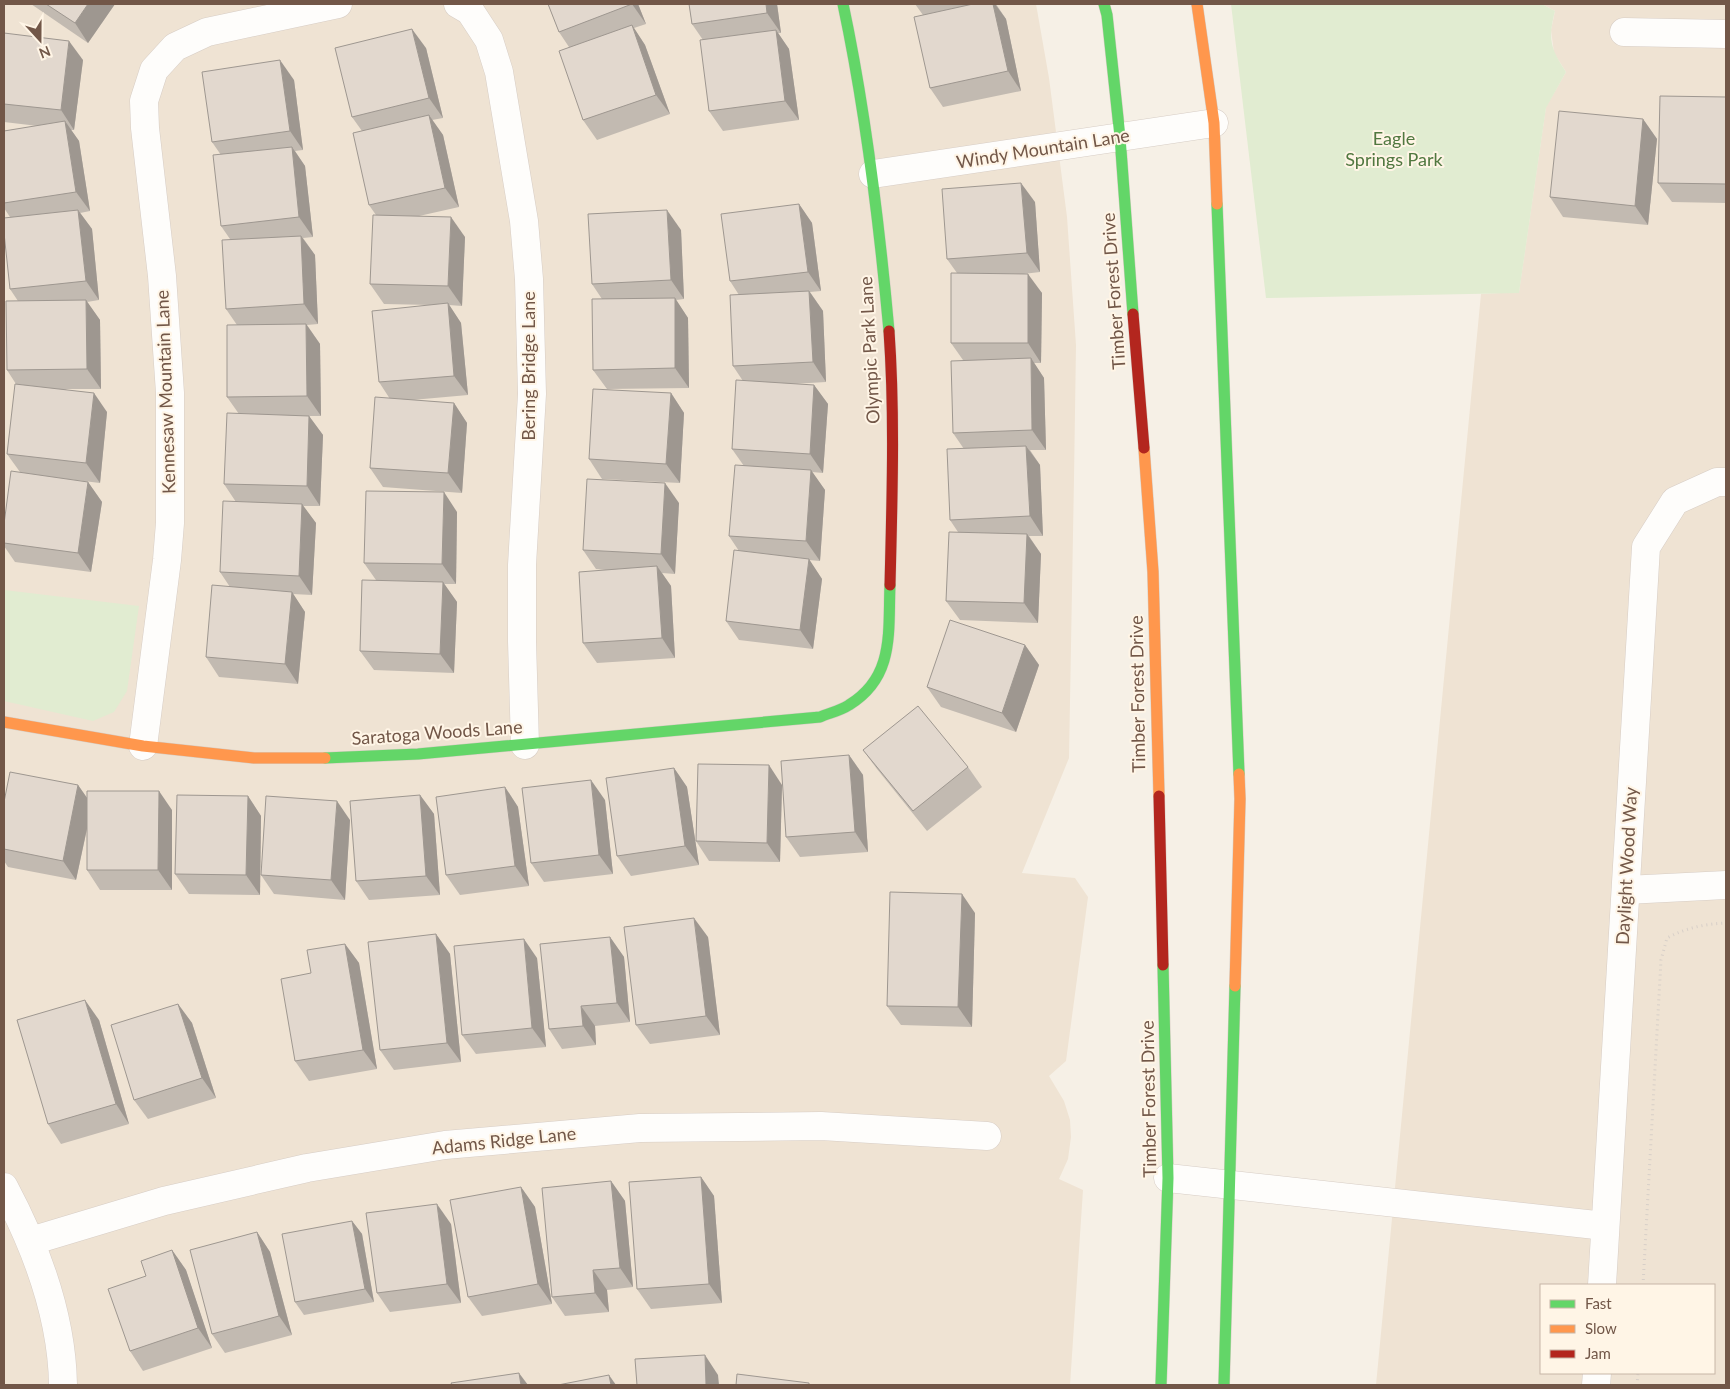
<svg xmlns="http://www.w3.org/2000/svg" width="1730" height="1389" viewBox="0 0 1730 1389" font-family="Lato,sans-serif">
	<rect width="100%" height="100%" fill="#f6f0e6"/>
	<g fill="#efe3d3" fill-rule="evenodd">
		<polygon points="4,4 1036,4 1049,78 1067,217 1076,345 1074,478 1069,758 1022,873 1075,878 1088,897 1066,1061 1049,1076 1064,1101 1070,1120 1071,1137 1068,1159 1059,1179 1083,1190 1070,1385 4,1385"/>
		<path d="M1542,4H1726V1385H1376L1481,294L1519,292L1546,107L1566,72L1554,53L1551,30L1555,11ZM1541,1285H1714V1373H1541Z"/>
	</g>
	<g fill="#e1ecd1">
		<path d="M1231,4H1542L1555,11C1548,39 1550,48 1566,72L1546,108L1519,293L1266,298Z"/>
		<polygon points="4,590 139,606 127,691 114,712 93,721 4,701"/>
	</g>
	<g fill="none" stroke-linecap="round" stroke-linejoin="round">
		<defs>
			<g id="street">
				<polyline points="458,4 470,11 489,40 499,72 524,221 529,279 532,394 522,565 522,641 525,745"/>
				<polyline points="1624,32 1726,34"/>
				<polyline points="873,174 1214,123"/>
				<polyline points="143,746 167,560 170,523 170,393 162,276 145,128 144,101 154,70 175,47 207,32 338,4"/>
				<polyline points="1626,890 1726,885"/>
				<polyline points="1168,1178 1605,1226"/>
				<path d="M4,1187C36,1247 62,1317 63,1385"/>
				<polyline points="31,1241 164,1201 307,1168 445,1145 640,1128 821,1126 987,1136"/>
				<polyline points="1602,1285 1646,547 1675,501 1717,482 1726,482"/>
				<polyline points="1596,1385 1597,1373"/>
			</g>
			<g id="fast">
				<path d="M843,4C866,112 879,221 889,331"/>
				<polyline points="1104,4 1107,15 1120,137 1133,314"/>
				<polyline points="1217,204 1239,774"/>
				<path d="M325,758L418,754L820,717C829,713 840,711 849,705C895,677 888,632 890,585"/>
				<polyline points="1161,1385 1168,1178 1163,965"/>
				<polyline points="1224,1385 1235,986"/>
			</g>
			<g id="slow">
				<polyline points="1197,4 1214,123 1217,204"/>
				<polyline points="1144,448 1153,572 1159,796"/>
				<polyline points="4,722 143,746 254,758 325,758"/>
				<polyline points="1235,986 1240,799 1239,774"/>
			</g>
			<g id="jam">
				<polyline points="1133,314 1144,448"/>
				<path d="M889,331C895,416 892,500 890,585"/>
				<polyline points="1159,796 1163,965"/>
			</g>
		</defs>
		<use href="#street" stroke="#d7cdc5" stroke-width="29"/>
		<use href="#fast" stroke="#d6ccc3" stroke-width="12"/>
		<use href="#slow" stroke="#d6ccc3" stroke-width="12"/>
		<use href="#jam" stroke="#d6ccc3" stroke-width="12"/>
		<g stroke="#d7cfc8" stroke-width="3" stroke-dasharray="1 4" stroke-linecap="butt">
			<path d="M1643,1285L1661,960L1667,938C1686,928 1704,924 1726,923"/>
			<polyline points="1637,1385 1638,1373"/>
		</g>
		<use href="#street" stroke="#fefdfb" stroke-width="28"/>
		<use href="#fast" stroke="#63d668" stroke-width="11"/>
		<use href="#slow" stroke="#ff974d" stroke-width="11"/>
		<use href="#jam" stroke="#b3261e" stroke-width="11"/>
	</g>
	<g fill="#c2bab1">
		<polygon points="31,4 115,4 88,43"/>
		<polygon points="548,4 638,4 646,24 634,28 645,45 670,114 597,140 583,120 569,47 559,32"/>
		<polygon points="689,4 777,4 781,33 778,33 789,49 799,120 723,131 709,111 703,40 692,24"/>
		<polygon points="915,4 998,4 996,4 1006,19 1021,91 943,107 930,88 923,15"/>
		<polygon points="4,33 83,60 74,130 71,130 79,141 90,211 80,213 92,229 99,300 87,302 100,320 101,389 65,389 107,412 100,483 67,479 88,482 102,502 91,572 15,562 4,546 4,524 20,472 7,454 16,384 7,370 18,301 10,289 10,217 4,208 4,131 38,126 4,122"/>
		<polygon points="426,48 443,118 432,120 443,135 459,207 419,216 465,237 462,306 449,305 461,323 468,395 412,400 454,403 467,423 462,493 383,487 370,468 390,399 379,382 431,305 384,304 370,284 376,215 369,205 362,131 352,117"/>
		<polygon points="294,80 303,150 295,151 305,166 313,237 303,238 315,255 318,324 307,325 320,344 321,416 309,416 323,435 320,506 303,506 316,523 312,595 293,594 305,612 298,684 219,677 206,657 230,587 220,572 236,502 224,484 239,414 227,397 237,325 226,309 230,239 221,226 221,155 212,142"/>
		<polygon points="1726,97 1726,203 1672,202 1658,183"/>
		<polygon points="1643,119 1657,139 1648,225 1563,217 1550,197"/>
		<polygon points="1035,202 1040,272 1023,274 1042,293 1041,363 1034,363 1044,378 1046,450 1030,450 1040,465 1043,536 1029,536 1041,554 1038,623 960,620 946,601 958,532 950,520 964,449 953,433 963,360 951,343 957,273 947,259"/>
		<polygon points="799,204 812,223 821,291 810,292 823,311 826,382 792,384 814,385 828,404 823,473 812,472 825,490 820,561 809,560 822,579 813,649 739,640 726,621 739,551 729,536 744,466 732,449 743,381 733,366 739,295 730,281"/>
		<polygon points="681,230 684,299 676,300 688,318 689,388 607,389 593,370 602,299 592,284"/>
		<polygon points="671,393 684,413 680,483 602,479 589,459"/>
		<polygon points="679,503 675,574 662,573 671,586 675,658 597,663 583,643 606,570 596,569 583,550"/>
		<polygon points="457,512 456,584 444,584 457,602 454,673 374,670 360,651 376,580 364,563"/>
		<polygon points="1025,645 1039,665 1016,732 941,707 927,687"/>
		<polygon points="863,750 968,767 982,787 927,831 877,769"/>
		<polygon points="849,755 863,775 868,852 800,857 786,837"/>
		<polygon points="674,768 687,787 699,865 631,876 617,856"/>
		<polygon points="78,785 87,798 172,810 172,890 100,890 87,870 87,829 76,880 8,867 4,861 4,802"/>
		<polygon points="782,785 780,862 709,861 696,841"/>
		<polygon points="505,787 518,807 529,886 460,895 446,875"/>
		<polygon points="420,795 434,814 440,895 369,900 356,881"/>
		<polygon points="248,796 261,816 260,895 189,894 175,874"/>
		<polygon points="605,800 613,874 544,882 531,863"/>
		<polygon points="350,820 345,900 274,894 261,875"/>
		<polygon points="975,913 972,1027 901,1025 887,1006"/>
		<polygon points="436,934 450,954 461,1062 394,1070 380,1050"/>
		<polygon points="610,937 624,957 630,1022 595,1026 596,1045 562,1049 549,1029"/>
		<polygon points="708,937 720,1035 650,1044 636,1025"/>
		<polygon points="345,944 359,963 377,1069 309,1081 295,1061 311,973"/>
		<polygon points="537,958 546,1047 476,1054 462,1035"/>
		<polygon points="178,1004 192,1023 216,1098 148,1119 134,1100"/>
		<polygon points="99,1020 129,1124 61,1144 48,1124"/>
		<polygon points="701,1177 714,1196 722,1303 651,1309 637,1289"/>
		<polygon points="611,1181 625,1201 633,1287 607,1290 609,1312 565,1316 552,1297"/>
		<polygon points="521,1187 535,1207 552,1304 482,1316 468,1297"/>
		<polygon points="352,1221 362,1234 374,1302 304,1315 295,1302"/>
		<polygon points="451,1224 461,1303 390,1312 377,1293"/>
		<polygon points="257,1232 270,1252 292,1335 225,1353 212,1334"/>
		<polygon points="172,1250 186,1270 212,1348 143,1371 130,1351 146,1276"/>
	</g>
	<g fill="#9e9790">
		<polygon points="88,4 115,4 88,43 75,23"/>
		<polygon points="632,4 638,4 646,24"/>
		<polygon points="766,4 777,4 781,33 767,13"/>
		<polygon points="993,4 995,4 1006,19 1021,91 1008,71"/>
		<polygon points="632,25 645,45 670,114 656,95"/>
		<polygon points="412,29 426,48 443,118 429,98"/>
		<polygon points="776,30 789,49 799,120 785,101"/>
		<polygon points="69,41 83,60 74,130 61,110"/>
		<polygon points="280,60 294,80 303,150 290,131"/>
		<polygon points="429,115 443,135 459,207 445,188"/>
		<polygon points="1643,119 1657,139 1648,225 1635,206"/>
		<polygon points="65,121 79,141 90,211 76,192"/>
		<polygon points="292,147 305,166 313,237 299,217"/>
		<polygon points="1021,183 1035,202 1040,272 1027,253"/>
		<polygon points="799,204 812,223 821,291 808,272"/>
		<polygon points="78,210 92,229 99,300 86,281"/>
		<polygon points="667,210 681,230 684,299 671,280"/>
		<polygon points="451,217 465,237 462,306 448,286"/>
		<polygon points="301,236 315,255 318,324 304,304"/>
		<polygon points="1028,274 1042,293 1041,363 1028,343"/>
		<polygon points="809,291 823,311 826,382 813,362"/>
		<polygon points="675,298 688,318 689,388 675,368"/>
		<polygon points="86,300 100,320 101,389 87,369"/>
		<polygon points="448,303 461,323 468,395 454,376"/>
		<polygon points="306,324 320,344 321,416 307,396"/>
		<polygon points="1031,358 1044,378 1046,450 1032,430"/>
		<polygon points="814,385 828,404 823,473 810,454"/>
		<polygon points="94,393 107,412 100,483 86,463"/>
		<polygon points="671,393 684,413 680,483 666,464"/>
		<polygon points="454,403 467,423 462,493 448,473"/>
		<polygon points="309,416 323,435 320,506 307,486"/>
		<polygon points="1026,446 1040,465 1043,536 1030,516"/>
		<polygon points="811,470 825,490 820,561 806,541"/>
		<polygon points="88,482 102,502 91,572 78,553"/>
		<polygon points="665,483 679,503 675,574 661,554"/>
		<polygon points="444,492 457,512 456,584 442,564"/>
		<polygon points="302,504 316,523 312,595 299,576"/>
		<polygon points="1027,534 1041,554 1038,623 1024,603"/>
		<polygon points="809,559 822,579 813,649 800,630"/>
		<polygon points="657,566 671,586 675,658 662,638"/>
		<polygon points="443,582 457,602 454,673 440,654"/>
		<polygon points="292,592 305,612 298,684 285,664"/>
		<polygon points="1025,645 1039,665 1016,732 1002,713"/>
		<polygon points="849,755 863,775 868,852 855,832"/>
		<polygon points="769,765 782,785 780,862 767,843"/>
		<polygon points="674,768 687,787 699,865 685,846"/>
		<polygon points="591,780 605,800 613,874 599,855"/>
		<polygon points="78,785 92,805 76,880 63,861"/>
		<polygon points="505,787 518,807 529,886 515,866"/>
		<polygon points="159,791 172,810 172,890 158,870"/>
		<polygon points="420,795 434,814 440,895 426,876"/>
		<polygon points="248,796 261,816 260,895 246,875"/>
		<polygon points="337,801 350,820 345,900 331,880"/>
		<polygon points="962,894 975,913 972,1027 958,1007"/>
		<polygon points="694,918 708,937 720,1035 706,1016"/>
		<polygon points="436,934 450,954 461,1062 447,1043"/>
		<polygon points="610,937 624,957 630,1022 617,1003"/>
		<polygon points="524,939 537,958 546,1047 532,1028"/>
		<polygon points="345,944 359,963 377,1069 363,1050"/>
		<polygon points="85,1000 99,1020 129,1124 116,1104"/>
		<polygon points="178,1004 192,1023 216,1098 202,1078"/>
		<polygon points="581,1006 595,1026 596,1045 583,1026"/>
		<polygon points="701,1177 714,1196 722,1303 709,1284"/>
		<polygon points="611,1181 625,1201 633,1287 620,1268"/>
		<polygon points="521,1187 535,1207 552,1304 538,1284"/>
		<polygon points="437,1204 451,1224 461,1303 447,1284"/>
		<polygon points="352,1221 362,1234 374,1302 365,1289"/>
		<polygon points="257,1232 270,1252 292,1335 279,1316"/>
		<polygon points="172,1250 186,1270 212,1348 198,1328"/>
		<polygon points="593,1270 607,1290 609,1312 595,1293"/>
		<polygon points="705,1355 718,1375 719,1385 706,1385"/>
		<polygon points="519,1373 528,1385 521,1385"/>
		<polygon points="609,1375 616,1385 611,1385"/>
	</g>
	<g fill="#e2d8ce" stroke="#9e9790">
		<polygon points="46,4 88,4 75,23"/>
		<polygon points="548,4 632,4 559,32"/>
		<polygon points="689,4 766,4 767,13 692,24"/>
		<polygon points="973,4 993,4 1008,71 930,88 914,17"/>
		<polygon points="632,25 656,95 583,120 559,51"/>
		<polygon points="412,29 429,98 352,117 335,48"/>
		<polygon points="776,30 785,101 709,111 700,40"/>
		<polygon points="4,33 69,41 61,110 4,104"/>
		<polygon points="280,60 290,131 212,142 202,72"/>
		<polygon points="1660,96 1726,97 1726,184 1658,183"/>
		<polygon points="1559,111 1643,119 1635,206 1550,197"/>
		<polygon points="429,115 445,188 369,205 353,133"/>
		<polygon points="65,121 76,192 4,203 4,131"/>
		<polygon points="292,147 299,217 221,226 213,155"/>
		<polygon points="1021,183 1027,253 947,259 942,189"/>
		<polygon points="799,204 808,272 730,281 721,214"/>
		<polygon points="78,210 86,281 10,289 4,233 4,218"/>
		<polygon points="667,210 671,280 592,284 588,214"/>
		<polygon points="373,215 451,217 448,286 370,284"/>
		<polygon points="301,236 304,304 226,309 222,240"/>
		<polygon points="951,273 1028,274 1028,343 951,343"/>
		<polygon points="809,291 813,362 733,366 730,295"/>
		<polygon points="675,298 675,368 593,370 592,299"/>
		<polygon points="86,300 87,369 7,370 6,301"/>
		<polygon points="448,303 454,376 379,382 372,311"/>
		<polygon points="306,324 307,396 227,397 227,325"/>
		<polygon points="1031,358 1032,430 953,433 951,361"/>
		<polygon points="736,380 814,385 810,454 732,449"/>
		<polygon points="15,384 94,393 86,463 7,454"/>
		<polygon points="593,389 671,393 666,464 589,459"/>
		<polygon points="375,397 454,403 448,473 370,468"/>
		<polygon points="227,413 309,416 307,486 224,484"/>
		<polygon points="1026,446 1030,516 950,520 947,449"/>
		<polygon points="735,465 811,470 806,541 729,536"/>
		<polygon points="11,471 88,482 78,553 4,543 4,524"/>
		<polygon points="587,479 665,483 661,554 583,550"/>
		<polygon points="366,491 444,492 442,564 364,563"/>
		<polygon points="223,501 302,504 299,576 220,572"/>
		<polygon points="949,532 1027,534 1024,603 946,601"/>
		<polygon points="734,550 809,559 800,630 726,621"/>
		<polygon points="657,566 662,638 583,643 579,572"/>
		<polygon points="362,580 443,582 440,654 360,651"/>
		<polygon points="212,585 292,592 285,664 206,657"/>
		<polygon points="950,620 1025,645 1002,713 927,687"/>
		<polygon points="918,706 968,767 913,811 863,750"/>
		<polygon points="849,755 855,832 786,837 781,761"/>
		<polygon points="698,764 769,765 767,843 696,841"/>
		<polygon points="674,768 685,846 617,856 606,778"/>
		<polygon points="10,772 78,785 63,861 4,849 4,802"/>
		<polygon points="591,780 599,855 531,863 522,788"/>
		<polygon points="505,787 515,866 446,875 436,797"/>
		<polygon points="87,791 159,791 158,870 87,870"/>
		<polygon points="177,795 248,796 246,875 175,874"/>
		<polygon points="420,795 426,876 356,881 350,801"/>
		<polygon points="266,796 337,801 331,880 261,875"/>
		<polygon points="890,892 962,894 958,1007 887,1006"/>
		<polygon points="694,918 706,1016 636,1025 624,927"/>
		<polygon points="436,934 447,1043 380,1050 368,942"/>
		<polygon points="610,937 617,1003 581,1006 583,1026 549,1029 540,944"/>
		<polygon points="524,939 532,1028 462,1035 454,946"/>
		<polygon points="345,944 363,1050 295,1061 281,979 311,973 307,950"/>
		<polygon points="85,1000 116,1104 48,1124 17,1020"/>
		<polygon points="178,1004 202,1078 134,1100 111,1025"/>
		<polygon points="701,1177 709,1284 637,1289 629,1182"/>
		<polygon points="611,1181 620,1268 593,1270 595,1293 552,1297 542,1188"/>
		<polygon points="521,1187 538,1284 468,1297 450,1200"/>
		<polygon points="437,1204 447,1284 377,1293 366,1213"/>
		<polygon points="352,1221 365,1289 295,1302 282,1234"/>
		<polygon points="257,1232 279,1316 212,1334 190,1250"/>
		<polygon points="172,1250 198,1328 130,1351 108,1289 146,1276 141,1261"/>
		<polygon points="705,1355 706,1385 637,1385 635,1359"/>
		<polygon points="519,1373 521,1385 452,1385 451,1383"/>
		<polygon points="737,1374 809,1383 809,1385 736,1385"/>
		<polygon points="609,1375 611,1385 558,1385"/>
	</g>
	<g text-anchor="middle" stroke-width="4" stroke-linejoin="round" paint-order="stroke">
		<g font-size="18" fill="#517840" stroke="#fff5e6">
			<text x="1394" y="145">Eagle<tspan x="1394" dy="21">Springs Park</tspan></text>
		</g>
		<g font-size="18" fill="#725748" stroke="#fff5e6">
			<text transform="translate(1043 149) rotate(-9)" y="6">Windy Mountain Lane</text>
			<text transform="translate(1114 291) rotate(-94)" y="6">Timber Forest Drive</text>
			<text transform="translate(870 350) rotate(-93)" y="6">Olympic Park Lane</text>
			<text transform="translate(529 366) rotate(-90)" y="6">Bering Bridge Lane</text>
			<text transform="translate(166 392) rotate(-92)" y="6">Kennesaw Mountain Lane</text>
			<text transform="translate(1138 694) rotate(-91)" y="6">Timber Forest Drive</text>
			<text transform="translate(437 733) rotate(-4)" y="6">Saratoga Woods Lane</text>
			<text transform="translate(1627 866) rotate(-87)" y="6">Daylight Wood Way</text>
			<text transform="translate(1149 1099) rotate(-91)" y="6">Timber Forest Drive</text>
			<text transform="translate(504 1141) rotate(-6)" y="6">Adams Ridge Lane</text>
		</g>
	</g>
	<rect width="1730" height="1389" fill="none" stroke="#725748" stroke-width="10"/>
	<rect x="1540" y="1284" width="175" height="90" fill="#fff5e6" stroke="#c7b6a7"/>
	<rect x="1550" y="1300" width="25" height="8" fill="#63d668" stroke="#c7b6a7"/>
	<text x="1585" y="1309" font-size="15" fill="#725748">Fast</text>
	<rect x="1550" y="1325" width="25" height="8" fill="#ff974d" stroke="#c7b6a7"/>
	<text x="1585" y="1334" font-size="15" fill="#725748">Slow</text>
	<rect x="1550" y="1350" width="25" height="8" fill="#b3261e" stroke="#c7b6a7"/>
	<text x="1585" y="1359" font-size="15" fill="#725748">Jam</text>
	<g transform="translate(40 40) rotate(159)" stroke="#fff5e6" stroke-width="4" paint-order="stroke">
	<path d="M0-4L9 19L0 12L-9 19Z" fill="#725748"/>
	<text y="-8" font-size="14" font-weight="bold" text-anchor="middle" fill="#725748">N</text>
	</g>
</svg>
